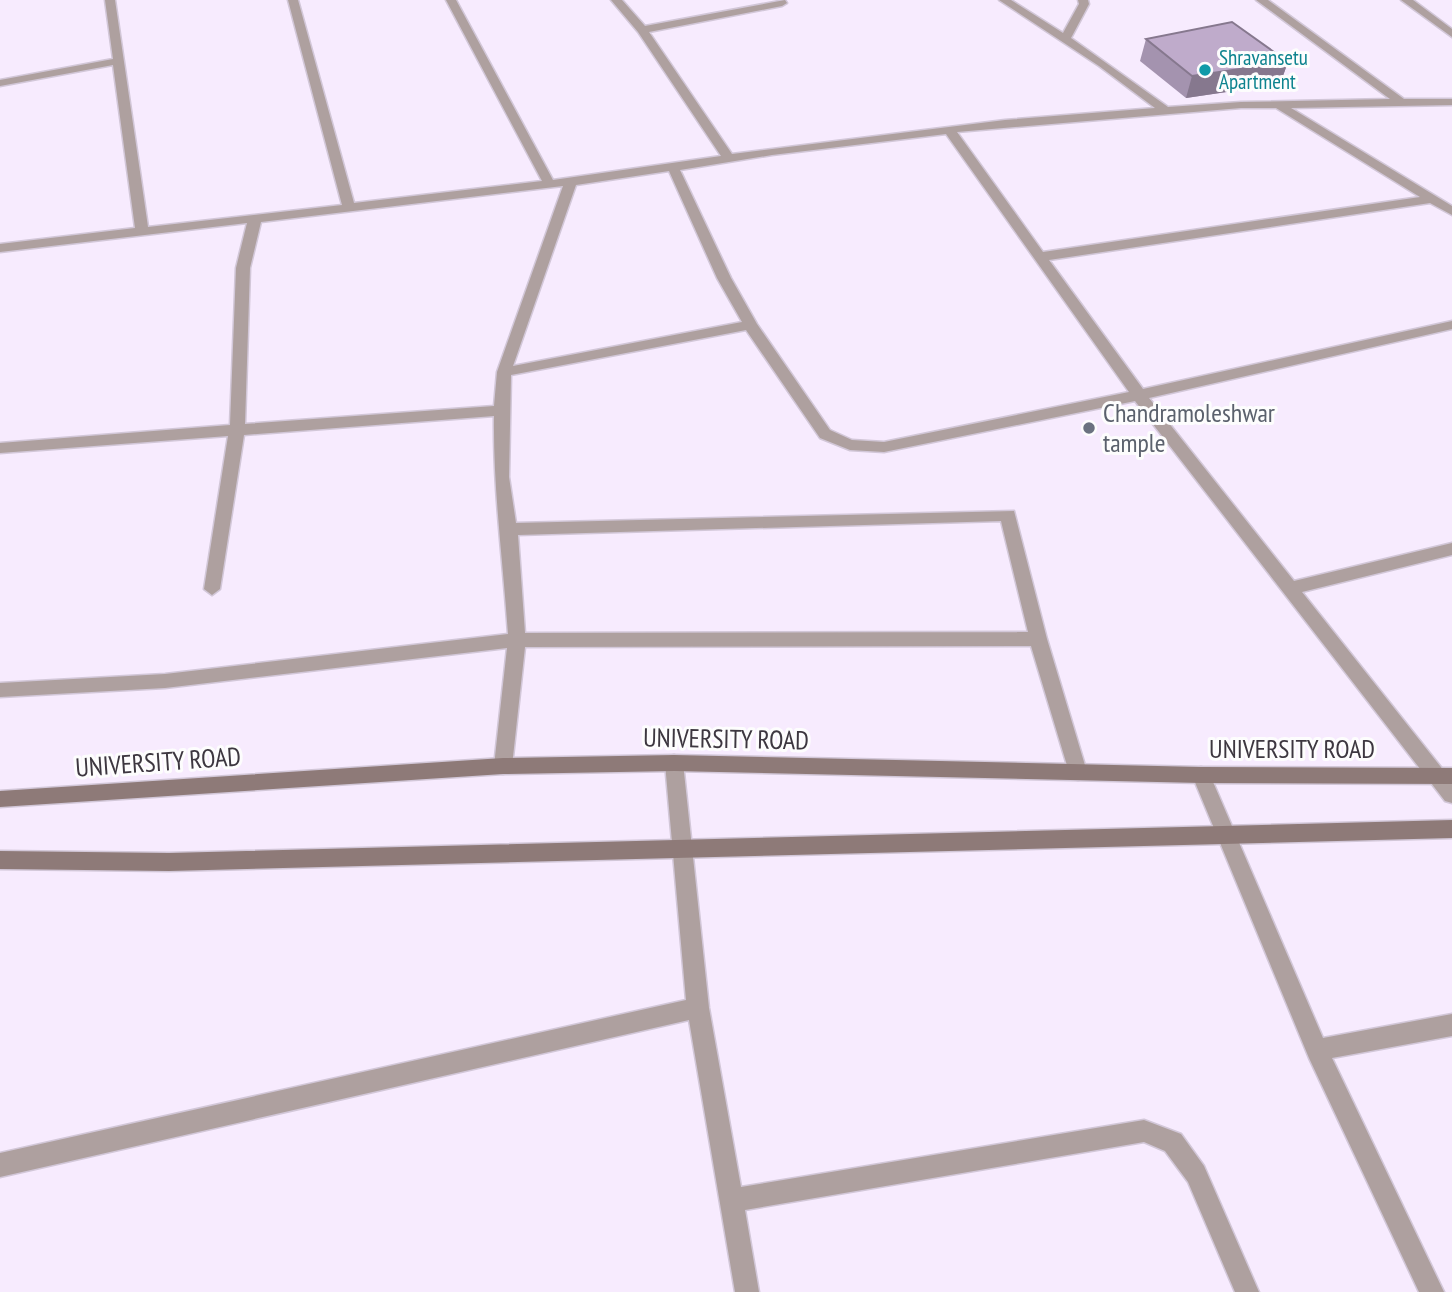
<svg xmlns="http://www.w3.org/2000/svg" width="1452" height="1292" viewBox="0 0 1452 1292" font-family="'PT Sans Narrow',sans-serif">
	<rect width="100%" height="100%" fill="#f7ebfe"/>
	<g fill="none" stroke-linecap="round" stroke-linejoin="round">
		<defs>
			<g id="street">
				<path d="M105,0H115L148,227L342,205L288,0H298L354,203L542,181L446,0H456L553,180L721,156L638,32L611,0H622L645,26L785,0L787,3L782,6L649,32L732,154L1005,120L1155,108L1099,66L999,0H1011L1063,33L1079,4L1078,0H1088L1089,4L1071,38L1168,107L1241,102L1390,99L1256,0H1268L1404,99H1452V105L1291,108L1452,206V215L1430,203L1049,260L1143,389L1452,321V329L1149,398L1294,581L1452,543V555L1302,592L1452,781V803L1445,801L1135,401L884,452L850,450L820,438L746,330L511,375L509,477L516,523L1014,511L1047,639L1087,772L1085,778L1078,780L1071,778L1069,772L1031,646L525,647L512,766L510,772L503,774L496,772L494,766L507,648L165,688L0,697V683L165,674L508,634C503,561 493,489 494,416L244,435L220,589L212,595L204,589L228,436L0,453V443L230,425L236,268L247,223L0,252V244L135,228L113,65L0,86V80L113,59ZM1241,108H1276L1420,197L1043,252L957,132ZM946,134L1129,392L884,442L852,440L830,430L757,324L731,278L680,170L772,155ZM669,171L717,278L742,322L513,366L576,185ZM563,186L497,372L494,406L245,424L250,268L261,222ZM1001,521L1028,632L525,633L518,535Z"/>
				<polygon points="1401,0 1413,0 1452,29 1452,37"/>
				<polygon points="674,755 681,757 683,763 709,1008 741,1187 1144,1120 1181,1134 1204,1166 1259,1292 1235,1292 1188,1182 1165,1151 1144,1142 745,1210 759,1292 735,1292 689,1020 0,1177 0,1153 686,1000 665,763 667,757"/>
				<polygon points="1201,767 1208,769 1210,775 1323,1038 1452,1014 1452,1036 1332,1058 1444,1292 1419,1292 1309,1058 1192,775 1194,769"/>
			</g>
			<g id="secondary">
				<polygon points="674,755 1201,767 1452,768 1452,784 1201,783 674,771 503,774 0,807 0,791 503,758"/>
				<polygon points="1452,820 1452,838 169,871 0,869 0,851 169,853"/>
			</g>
		</defs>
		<use href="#street" stroke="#d2c7d8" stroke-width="3"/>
		<use href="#secondary" stroke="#d2c7d8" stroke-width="3"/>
		<use href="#street" fill="#aea09f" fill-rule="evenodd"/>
		<use href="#secondary" fill="#8e7a78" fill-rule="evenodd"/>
	</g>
	<polygon fill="#a493af" points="1146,39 1288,62 1280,84 1186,98 1140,61"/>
	<polygon fill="#86788e" points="1288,62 1280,84 1186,98 1192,76"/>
	<polygon fill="#bfabcb" stroke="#86788e" stroke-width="2" points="1232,22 1288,62 1192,76 1146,39"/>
	<circle fill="#0f9aa8" stroke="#fdfdfd" stroke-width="2.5" cx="1205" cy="70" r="7"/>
	<circle fill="#6b7280" stroke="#fdfdfd" stroke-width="2.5" cx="1089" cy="428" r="7"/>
	<g text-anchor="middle" stroke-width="6" stroke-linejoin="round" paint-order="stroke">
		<g font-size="21" fill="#0d838f" stroke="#fdfdfd" text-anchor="start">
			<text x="1219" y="65">Shravansetu<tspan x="1219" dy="24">Apartment</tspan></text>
		</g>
		<g font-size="26" fill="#5b616d" stroke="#fdfdfd" text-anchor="start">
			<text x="1103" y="422">Chandramoleshwar<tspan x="1103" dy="30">tample</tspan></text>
		</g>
		<g font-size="26" fill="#3d3740" stroke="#fdfdfd">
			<text transform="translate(726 739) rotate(1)" y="9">UNIVERSITY ROAD</text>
			<text x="1292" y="758">UNIVERSITY ROAD</text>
			<text transform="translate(158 762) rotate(-4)" y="9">UNIVERSITY ROAD</text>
		</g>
	</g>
</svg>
